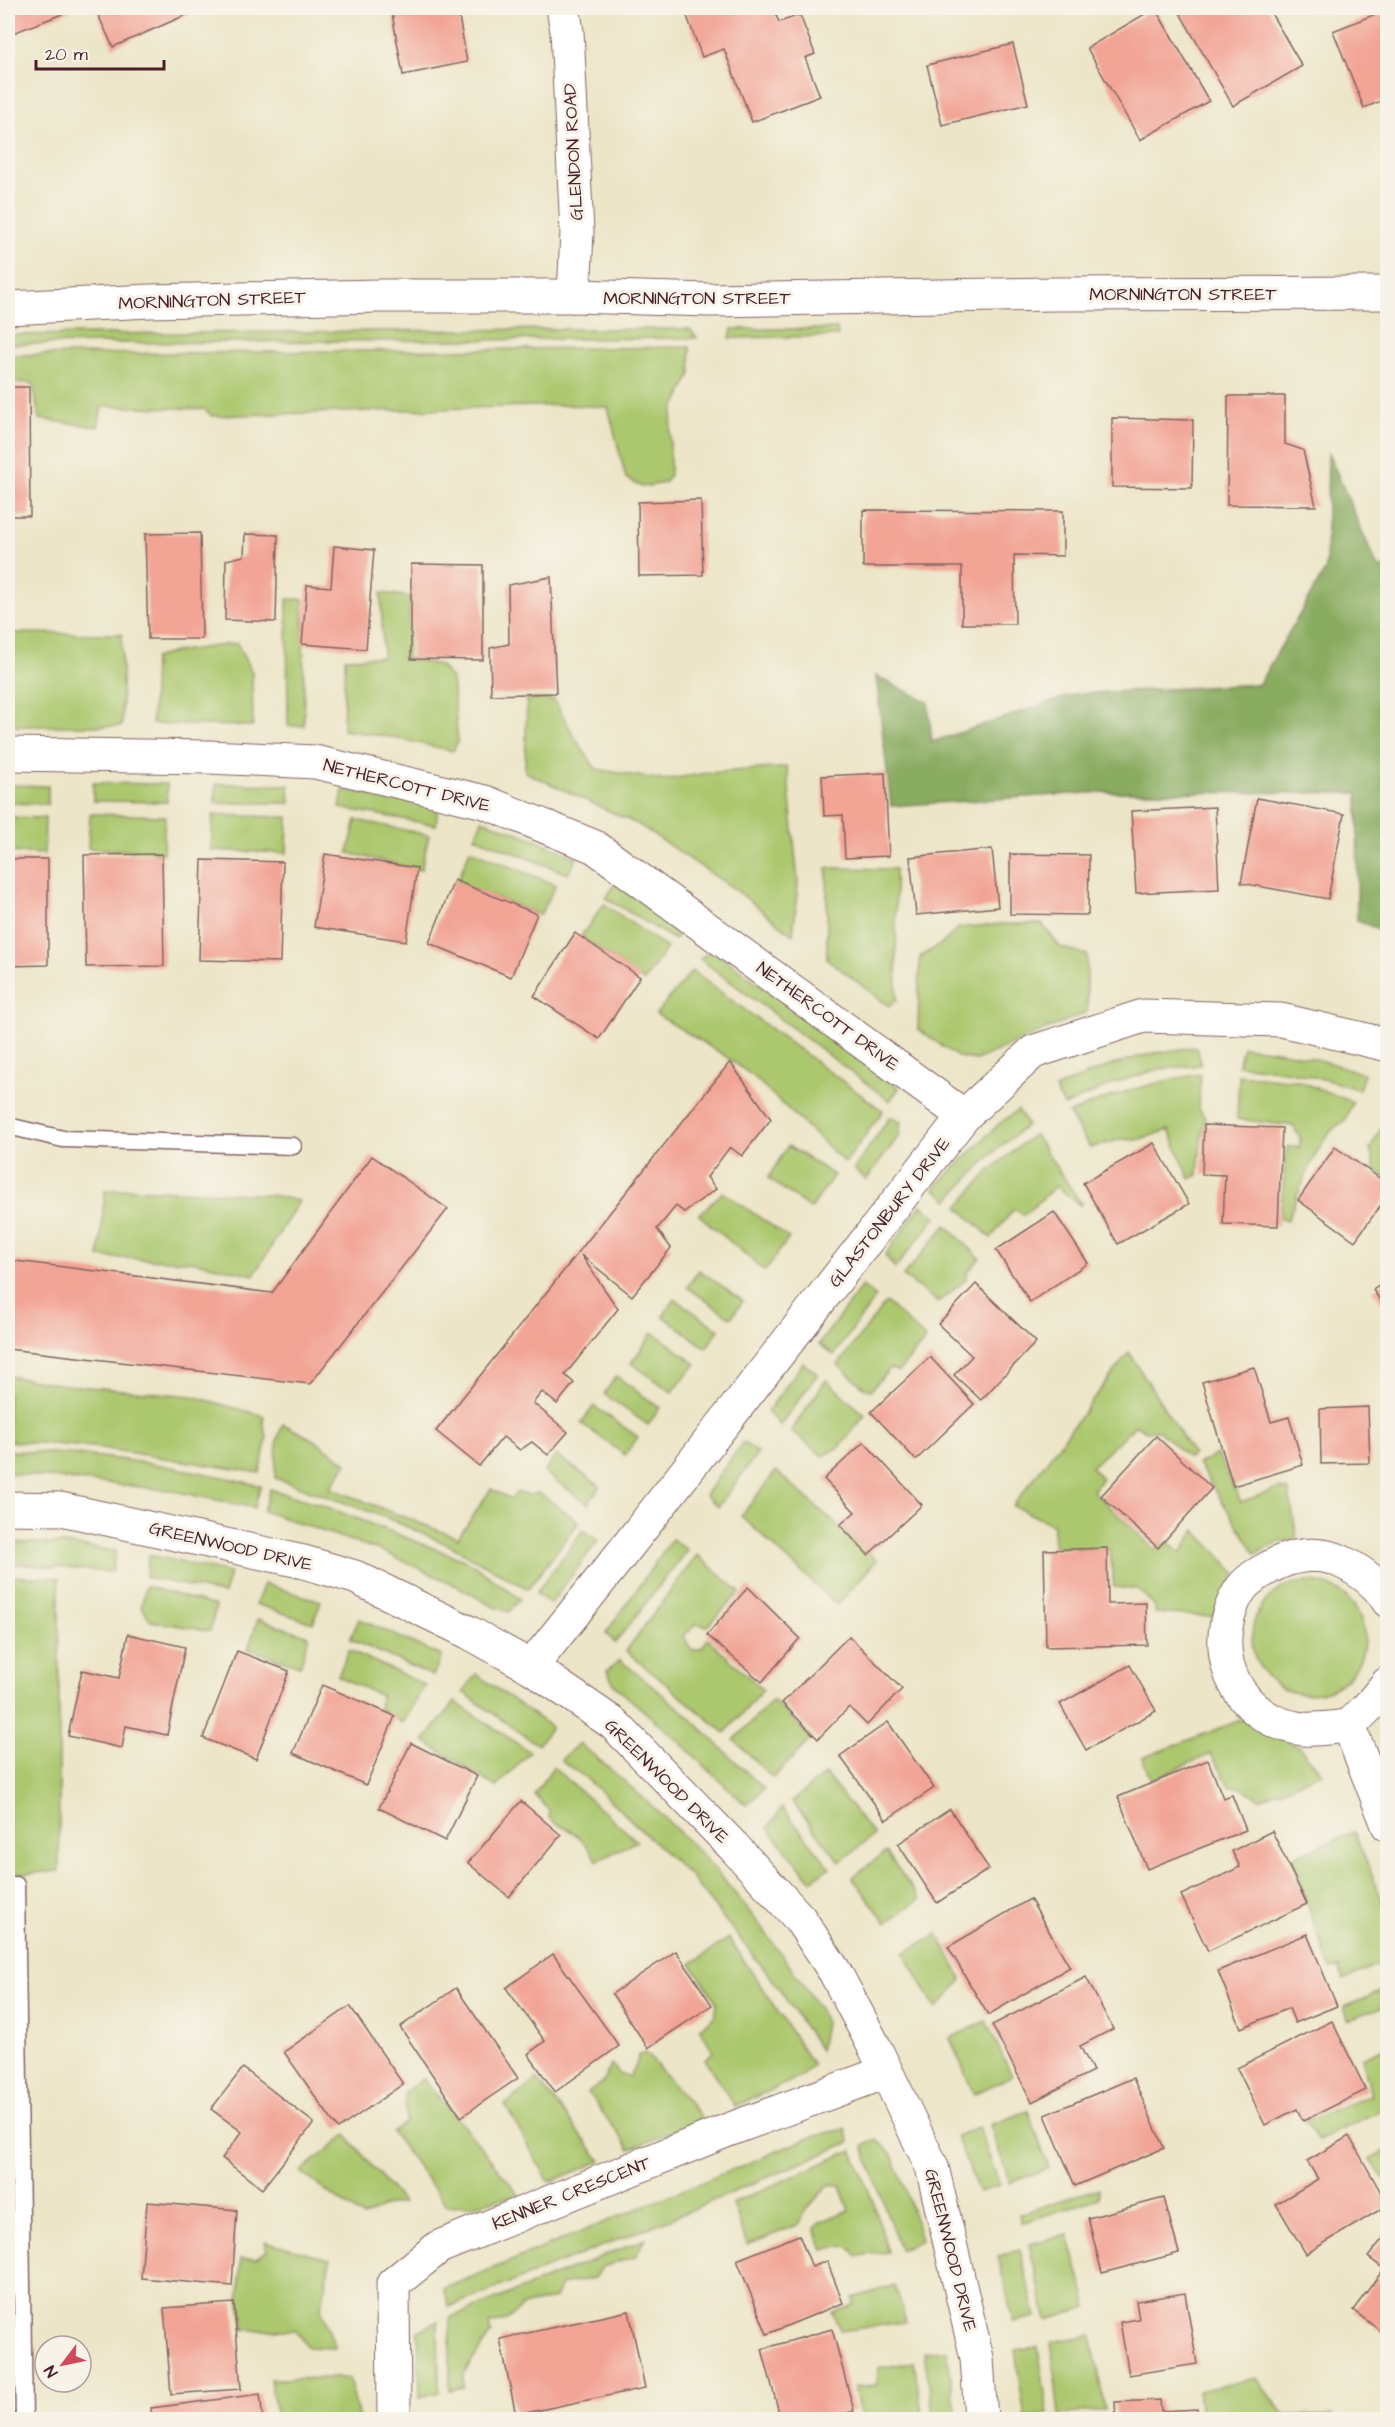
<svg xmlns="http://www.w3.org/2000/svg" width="1395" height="2427" viewBox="0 0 1395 2427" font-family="'Architects Daughter',sans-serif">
	<rect width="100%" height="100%" fill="#f7f3e8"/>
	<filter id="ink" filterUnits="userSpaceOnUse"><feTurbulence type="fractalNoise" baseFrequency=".0167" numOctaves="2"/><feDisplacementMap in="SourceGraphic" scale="12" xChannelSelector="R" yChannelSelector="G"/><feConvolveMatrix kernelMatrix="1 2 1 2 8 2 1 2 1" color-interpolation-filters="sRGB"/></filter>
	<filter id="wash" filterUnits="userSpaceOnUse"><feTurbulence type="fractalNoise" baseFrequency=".008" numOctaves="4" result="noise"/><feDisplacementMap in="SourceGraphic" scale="24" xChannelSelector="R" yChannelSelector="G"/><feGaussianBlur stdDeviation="1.35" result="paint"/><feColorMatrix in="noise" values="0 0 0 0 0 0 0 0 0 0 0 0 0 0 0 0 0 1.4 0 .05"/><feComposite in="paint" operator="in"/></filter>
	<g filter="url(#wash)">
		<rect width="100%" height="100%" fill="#ece5c7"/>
		<g fill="#acc86e" stroke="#7b744c" stroke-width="1.5">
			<polygon points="561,329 690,329 697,338 8,344 8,335"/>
			<polygon points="732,329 837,329 838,336 730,338"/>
			<polygon points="690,347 691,374 673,411 670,432 670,475 664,483 642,487 626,478 608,407 567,405 212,416 204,409 102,406 98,427 39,419 33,383 8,382 8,355"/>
			<polygon points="381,593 410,597 407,659 440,665 452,680 458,741 453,751 391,737 343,730 345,658 383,657"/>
			<polygon points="287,599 303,599 304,726 288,726"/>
			<polygon points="8,633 122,634 122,726 8,726"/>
			<polygon points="237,643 252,673 253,726 152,724 154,658 175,652"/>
			<polygon points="527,698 554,700 575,738 596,769 662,780 708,773 787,767 798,883 793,935 737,891 639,825 525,772"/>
			<polygon points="93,783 167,784 167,802 93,801"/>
			<polygon points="216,784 289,785 290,803 215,803"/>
			<polygon points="8,785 48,786 48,804 8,803"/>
			<polygon points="343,790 438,807 436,825 340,808"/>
			<polygon points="90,814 165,816 163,853 88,848"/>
			<polygon points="213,815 288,817 287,853 211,850"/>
			<polygon points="8,817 45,818 44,854 8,852"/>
			<polygon points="356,820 429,835 421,870 348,853"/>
			<polygon points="482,820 535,839 577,858 568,874 475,837"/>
			<polygon points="470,850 556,885 540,915 457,882"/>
			<polygon points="827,868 895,869 897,1000 889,1006 827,959"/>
			<polygon points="617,881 684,924 675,940 606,898"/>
			<polygon points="604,904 667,948 644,981 581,936"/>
			<polygon points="1002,924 1042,924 1060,947 1087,955 1087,1012 976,1060 958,1057 918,1029 920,957 943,943 958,928"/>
			<polygon points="712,949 899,1088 890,1101 700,959"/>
			<polygon points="692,971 883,1111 845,1163 754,1077 719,1052 656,1014"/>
			<path d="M1197,1047L1201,1065L1159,1069L1114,1083L1064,1106L1055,1089C1104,1066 1142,1052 1197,1047Z"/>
			<path d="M1243,1047C1289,1051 1321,1059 1364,1074L1359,1090C1319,1076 1280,1069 1238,1065Z"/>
			<path d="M1201,1074L1198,1107L1206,1120L1201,1139L1198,1175L1190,1179L1169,1130L1137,1140L1122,1139L1090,1148L1069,1114C1112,1093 1154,1082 1201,1074Z"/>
			<path d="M1239,1075L1299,1081L1353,1102L1344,1122C1320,1129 1297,1198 1287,1221L1280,1219L1287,1147H1300V1137L1293,1126L1237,1119Z"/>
			<polygon points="1018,1110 1027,1125 994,1152 948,1200 934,1188 999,1124"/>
			<polygon points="890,1117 901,1122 899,1136 866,1180 854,1169"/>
			<polygon points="1387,1117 1388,1117 1387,1179 1375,1169 1370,1149"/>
			<polygon points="1034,1134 1081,1203 1080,1205 1056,1186 1024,1215 1014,1209 991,1238 958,1207 989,1171"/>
			<polygon points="788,1146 834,1175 811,1209 768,1178"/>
			<polygon points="132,1189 272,1195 299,1201 254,1275 191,1261 99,1257 105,1190"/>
			<polygon points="723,1192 789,1238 765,1271 699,1215"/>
			<polygon points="921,1205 936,1217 895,1268 885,1255"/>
			<polygon points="946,1225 980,1258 967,1273 967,1279 938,1302 903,1276"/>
			<polygon points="699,1270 743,1301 731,1318 687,1287"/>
			<polygon points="862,1286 876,1297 834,1355 819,1344"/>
			<polygon points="675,1299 719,1330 706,1348 663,1316"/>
			<polygon points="886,1302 926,1339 898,1372 890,1368 871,1390 866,1389 838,1365"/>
			<polygon points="653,1332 696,1364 672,1392 631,1363"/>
			<polygon points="1129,1352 1193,1454 1188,1458 1159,1431 1146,1431 1136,1425 1091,1467 1102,1478 1093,1491 1155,1550 1168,1542 1181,1553 1195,1530 1236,1573 1213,1617 1155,1613 1155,1606 1138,1589 1114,1587 1110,1550 1053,1546 1054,1525 1013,1506"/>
			<polygon points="803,1363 818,1374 780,1425 767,1412"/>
			<polygon points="8,1376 66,1385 192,1396 264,1416 263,1422 267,1436 260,1473 94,1447 8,1441"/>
			<polygon points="616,1376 660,1408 648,1425 604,1394"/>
			<polygon points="826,1380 865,1415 840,1447 823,1456 791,1431"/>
			<polygon points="594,1406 638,1437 625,1455 581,1423"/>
			<polygon points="283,1424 314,1440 347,1463 330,1488 458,1538 491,1489 511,1499 517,1492 529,1495 539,1493 579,1522 528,1589 451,1546 387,1518 275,1478 277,1440"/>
			<polygon points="743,1442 758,1453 718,1507 705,1495"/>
			<path d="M8,1451C94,1453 177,1465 261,1486L254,1508L169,1490L8,1473Z"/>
			<polygon points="1217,1454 1241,1502 1280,1488 1289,1491 1297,1539 1277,1543 1256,1554 1198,1464"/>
			<polygon points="556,1455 600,1486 588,1504 544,1472"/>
			<polygon points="776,1471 877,1560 837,1605 741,1516"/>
			<polygon points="270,1489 322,1505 469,1562 520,1599 509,1612 494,1607 457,1586 384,1552 263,1511"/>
			<polygon points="583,1530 598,1541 550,1604 536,1593"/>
			<polygon points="672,1539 687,1550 615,1643 606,1633"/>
			<polygon points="8,1542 63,1544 116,1551 112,1572 8,1563"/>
			<polygon points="149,1555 230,1573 224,1594 146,1577"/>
			<polygon points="697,1555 740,1592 708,1626 697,1624 683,1636 692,1650 701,1648 708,1639 763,1690 725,1733 626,1651"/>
			<polygon points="8,1576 59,1578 59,1871 8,1875"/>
			<circle cx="1308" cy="1638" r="56"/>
			<polygon points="264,1584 321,1601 313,1623 256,1604"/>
			<polygon points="146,1586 216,1606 210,1631 151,1621 141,1606"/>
			<polygon points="258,1619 309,1636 300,1666 248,1649"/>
			<polygon points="359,1619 442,1656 433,1676 350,1639"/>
			<polygon points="349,1650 425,1685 402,1723 379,1708 381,1696 338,1676"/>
			<polygon points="620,1660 684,1712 764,1789 746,1805 674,1737 615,1686 607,1671"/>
			<polygon points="476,1674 551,1727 538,1745 463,1692"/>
			<path d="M1387,1699V1756C1378,1734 1378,1721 1387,1699Z"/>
			<polygon points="773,1700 812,1738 773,1778 734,1740"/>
			<polygon points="455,1702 530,1752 496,1787 424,1741"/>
			<polygon points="1246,1718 1298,1746 1322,1773 1260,1799 1242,1788 1230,1787 1211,1754 1151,1780 1142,1758"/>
			<path d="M579,1743C624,1780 668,1818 707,1861C748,1906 785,1958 819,2008L825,2023L820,2050L773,1980L688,1874L586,1778L561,1760Z"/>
			<path d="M553,1767L637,1841L597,1861C592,1853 586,1843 579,1837C570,1828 558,1827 549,1818V1810L534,1795Z"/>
			<polygon points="825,1774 874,1835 840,1862 792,1801"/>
			<polygon points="782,1808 830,1867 811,1880 768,1828"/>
			<polygon points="1354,1832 1387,1912 1387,1960 1344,1980 1339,1968 1330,1969 1291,1858"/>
			<polygon points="886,1852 920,1899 886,1923 852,1877"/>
			<polygon points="938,1934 962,1980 936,2009 904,1953"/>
			<polygon points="729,1938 813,2065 800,2077 735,2106 705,2060 713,2052 700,2028 715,2016 717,2003 691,1964"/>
			<polygon points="1387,1989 1387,2005 1347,2020 1344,2007"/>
			<polygon points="986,2021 1012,2076 974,2094 950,2038"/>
			<polygon points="1387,2047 1387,2107 1318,2141 1305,2121 1371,2095 1362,2058"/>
			<polygon points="646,2053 703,2119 630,2149 588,2093 603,2082 612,2064 620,2075 630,2076 637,2063 638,2055"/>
			<polygon points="423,2079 463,2125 519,2195 472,2205 447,2206 392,2132 406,2122 405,2092"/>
			<polygon points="537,2079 601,2161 549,2182 505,2105"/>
			<polygon points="1028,2111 1049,2168 1010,2183 990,2125"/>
			<polygon points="978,2127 1000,2185 979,2193 956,2136"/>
			<polygon points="845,2129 850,2142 670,2219 449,2307 443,2289 816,2135"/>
			<polygon points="346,2135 403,2203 384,2206 363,2217 300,2172"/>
			<polygon points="877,2139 891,2153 906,2190 921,2240 900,2250 863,2146"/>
			<polygon points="1387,2149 1387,2182 1370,2159"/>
			<polygon points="852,2150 874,2204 888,2252 857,2256 848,2246 823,2249 815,2229 818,2223 849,2210 840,2186 828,2185 806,2210 800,2224 747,2245 733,2203"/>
			<polygon points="1099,2188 1099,2198 1021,2223 1019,2214"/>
			<polygon points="1068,2235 1088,2307 1047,2320 1029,2244"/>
			<polygon points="645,2239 635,2257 602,2267 595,2278 561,2285 555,2298 523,2306 507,2320 489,2324 491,2333 464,2373 464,2387 450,2390 450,2318"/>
			<polygon points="265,2241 330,2259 321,2308 335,2348 308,2347 295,2330 244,2330 239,2296 241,2259 256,2258 267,2251"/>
			<polygon points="1020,2250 1036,2317 1013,2322 998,2256"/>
			<polygon points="895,2285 906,2322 841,2331 832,2313 854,2305 853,2298"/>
			<polygon points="438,2321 439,2392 420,2397 418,2331"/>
			<polygon points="1091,2335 1105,2410 1059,2415 1051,2342"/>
			<polygon points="1038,2347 1048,2414 1025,2418 1015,2350"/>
			<polygon points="947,2350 957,2419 934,2419 924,2352"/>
			<polygon points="914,2362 923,2419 861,2419 854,2387 877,2385 878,2368"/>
			<polygon points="349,2378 359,2419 277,2419 270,2379"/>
			<polygon points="1256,2378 1284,2415 1334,2416 1334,2419 1202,2419 1198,2391"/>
		</g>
		<polygon fill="#89ac61" stroke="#6a6646" stroke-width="1.5" points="1328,452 1378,568 1387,567 1387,932 1357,921 1358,793 1102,792 891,806 876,676 928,702 932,742 1075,694 1259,684 1326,569"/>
		<g id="blocks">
			<g fill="#f2a495">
				<polygon points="8,8 69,8 70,11 8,35"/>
				<polygon points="95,8 202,8 113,47"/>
				<polygon points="391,8 448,8 449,13 458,11 467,62 403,75"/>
				<polygon points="684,8 773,8 779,22 800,15 815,54 805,58 820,96 752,122 724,49 702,57"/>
				<polygon points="1155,8 1209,101 1140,140 1087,48"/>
				<polygon points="1189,8 1268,8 1302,66 1233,106 1180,13"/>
				<polygon points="1388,9 1388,98 1364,108 1333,31"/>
				<polygon points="1013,44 1028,104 942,125 927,65"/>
				<polygon points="8,387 29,387 30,516 8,516"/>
				<polygon points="1228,396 1285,396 1285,444 1303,450 1316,506 1227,505"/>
				<polygon points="1112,418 1193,420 1192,488 1112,487"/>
				<polygon points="701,500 703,575 639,576 638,502"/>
				<polygon points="863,510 1063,511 1063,556 1014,555 1015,624 962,624 962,567 863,567"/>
				<polygon points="200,533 202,639 148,639 145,534"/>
				<polygon points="245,534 278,535 276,622 225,620 226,560 244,556"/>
				<polygon points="334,546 374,550 366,649 302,644 307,585 331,587"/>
				<polygon points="411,564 483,565 483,660 411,659"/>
				<polygon points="551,577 556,693 491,695 490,648 509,644 508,585"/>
				<polygon points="885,773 889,856 845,858 843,815 824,816 822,776"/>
				<polygon points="1257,798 1344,814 1328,899 1241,883"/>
				<polygon points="1215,807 1219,889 1136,893 1131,811"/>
				<polygon points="992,849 998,907 916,915 910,857"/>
				<polygon points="162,854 164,966 86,967 84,855"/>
				<polygon points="325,854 417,868 406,941 314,927"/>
				<polygon points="1010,854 1089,855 1088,915 1010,914"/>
				<polygon points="8,859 48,859 48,965 8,966"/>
				<polygon points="202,860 283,862 280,962 199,960"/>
				<polygon points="454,880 537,914 511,977 429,943"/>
				<polygon points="575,933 640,977 599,1039 534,996"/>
				<polygon points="730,1062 771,1119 742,1156 730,1147 707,1177 716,1189 684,1212 676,1206 657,1229 671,1248 632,1296 581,1255 618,1309 565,1375 574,1383 557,1404 542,1392 533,1403 568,1432 548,1455 532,1442 520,1450 503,1437 479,1466 436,1431"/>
				<polygon points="1204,1125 1282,1128 1278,1226 1223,1224 1225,1175 1202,1174"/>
				<polygon points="1154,1143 1189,1204 1118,1244 1083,1183"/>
				<polygon points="1335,1147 1388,1184 1388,1195 1355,1241 1298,1200"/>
				<polygon points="372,1156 448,1209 310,1384 8,1349 8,1260 272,1293"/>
				<polygon points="1054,1212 1088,1263 1030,1302 996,1250"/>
				<polygon points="1388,1280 1388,1311 1373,1290"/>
				<polygon points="976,1284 1036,1342 981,1400 954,1375 972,1356 938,1324"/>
				<polygon points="930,1357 974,1404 916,1460 871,1412"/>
				<polygon points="1254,1367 1271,1422 1289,1417 1303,1465 1233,1486 1202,1382"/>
				<polygon points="1368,1407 1370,1463 1321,1464 1320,1409"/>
				<polygon points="1156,1436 1212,1488 1158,1548 1101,1496"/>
				<polygon points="864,1442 922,1505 868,1555 840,1525 855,1512 824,1479"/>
				<polygon points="1107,1548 1108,1604 1146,1603 1147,1645 1046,1647 1044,1550"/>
				<polygon points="748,1587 800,1638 762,1682 707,1635"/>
				<polygon points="128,1634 185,1647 167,1735 126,1726 122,1748 68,1736 82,1670 119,1678"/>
				<polygon points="849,1636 902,1689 867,1725 849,1707 818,1739 782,1703"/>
				<polygon points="237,1651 289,1671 256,1759 203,1738"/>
				<polygon points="1130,1665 1156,1711 1086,1750 1060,1704"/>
				<polygon points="322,1685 395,1716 366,1785 293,1753"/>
				<polygon points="888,1722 934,1788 886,1820 840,1756"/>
				<polygon points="411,1743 477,1776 445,1841 379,1808"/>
				<polygon points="1208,1760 1223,1798 1232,1795 1246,1830 1147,1869 1118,1797"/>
				<polygon points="521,1801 561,1835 509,1897 468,1863"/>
				<polygon points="950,1809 989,1869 937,1903 898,1844"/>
				<polygon points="1272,1831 1307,1904 1208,1951 1181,1895 1240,1867 1232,1851"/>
				<polygon points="1030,1899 1070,1967 988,2015 948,1947"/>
				<polygon points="1307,1934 1337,2006 1295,2023 1289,2008 1241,2028 1218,1971"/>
				<polygon points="676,1951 712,2005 648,2048 612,1994"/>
				<polygon points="553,1954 619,2046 555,2092 528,2054 545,2041 506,1988"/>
				<polygon points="1086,1977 1113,2029 1080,2046 1093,2071 1032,2102 992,2025"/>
				<polygon points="456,1988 518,2078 461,2117 400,2027"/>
				<polygon points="350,2006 403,2084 338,2129 284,2052"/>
				<polygon points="1332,2021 1366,2090 1303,2121 1297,2109 1265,2125 1237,2068"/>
				<polygon points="243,2068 314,2123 262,2189 222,2158 242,2132 211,2109"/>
				<polygon points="1133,2078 1164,2148 1075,2186 1045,2115"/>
				<polygon points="1349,2136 1388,2205 1306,2254 1276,2204 1318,2179 1307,2161"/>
				<polygon points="1164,2198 1179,2253 1102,2273 1088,2218"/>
				<polygon points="147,2202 237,2210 232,2286 141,2278"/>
				<polygon points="1388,2232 1388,2337 1353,2310 1384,2269 1368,2257"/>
				<polygon points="799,2235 812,2267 827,2261 843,2303 767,2334 737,2260"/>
				<polygon points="1185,2293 1197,2364 1129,2375 1120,2322 1139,2319 1136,2301"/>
				<polygon points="234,2303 241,2389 171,2394 164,2308"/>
				<polygon points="629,2311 645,2388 516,2415 500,2339"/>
				<polygon points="832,2329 854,2411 823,2420 781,2420 762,2349"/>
				<polygon points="260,2394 263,2420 152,2420 151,2408"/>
				<polygon points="1160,2400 1161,2411 1197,2409 1198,2420 1116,2420 1115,2402"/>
			</g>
		</g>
	</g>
	<g filter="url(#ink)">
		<use href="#blocks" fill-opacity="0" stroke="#836462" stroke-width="1.5"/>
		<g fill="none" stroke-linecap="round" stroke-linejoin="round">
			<defs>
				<g id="lane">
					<polyline points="8,1126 63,1139 293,1146"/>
					<polyline points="16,1885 24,2420"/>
				</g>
				<g id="street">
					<polyline points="563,8 567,31 577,232 574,296"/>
					<polyline points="8,754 209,757 315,762 485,802 595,847 964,1116"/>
					<polyline points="8,1508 61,1509 304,1562 355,1577 470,1633 531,1667 614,1724 733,1846 800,1919 835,1972 875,2048 932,2167 977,2358 981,2420"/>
					<path d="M1388,1601C1377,1582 1359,1570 1340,1561C1317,1551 1291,1555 1270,1567C1264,1571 1256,1574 1251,1579C1239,1587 1232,1604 1228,1617C1214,1671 1247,1723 1304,1729C1318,1730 1335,1727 1349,1726L1369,1706L1388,1683"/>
					<polyline points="531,1667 627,1547 964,1116 1033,1052 1143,1016 1281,1020 1388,1045"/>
					<polyline points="1349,1726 1388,1825"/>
					<polyline points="394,2420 393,2284 439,2247 728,2130 886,2072"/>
				</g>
				<polyline id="secondary" points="8,308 150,301 379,296 574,296 710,300 1056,294 1388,293"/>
			</defs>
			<use href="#lane" stroke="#836462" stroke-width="19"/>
			<use href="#street" stroke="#836462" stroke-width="35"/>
			<use href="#secondary" stroke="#836462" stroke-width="35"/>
			<use href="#lane" stroke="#fff" stroke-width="16"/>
			<use href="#street" stroke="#fff" stroke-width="33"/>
			<use href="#secondary" stroke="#fff" stroke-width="33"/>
		</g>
	</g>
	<g text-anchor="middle" stroke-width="6" stroke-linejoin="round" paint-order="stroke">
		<g font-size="18" fill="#4a1f2b" stroke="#f7f3e8">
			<text transform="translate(573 152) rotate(-93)" y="6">GLENDON ROAD</text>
			<text x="1183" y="300">MORNINGTON STREET</text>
			<text x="697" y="304">MORNINGTON STREET</text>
			<text transform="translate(212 300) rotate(-2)" y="6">MORNINGTON STREET</text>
			<text transform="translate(407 785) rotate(14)" y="6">NETHERCOTT DRIVE</text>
			<text transform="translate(828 1016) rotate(36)" y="6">NETHERCOTT DRIVE</text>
			<text transform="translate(889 1212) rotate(-52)" y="6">GLASTONBURY DRIVE</text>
			<text transform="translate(231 1546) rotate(13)" y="6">GREENWOOD DRIVE</text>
			<text transform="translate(667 1781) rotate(45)" y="6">GREENWOOD DRIVE</text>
			<text transform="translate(571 2193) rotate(-22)" y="6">KENNER CRESCENT</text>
			<text transform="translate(951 2250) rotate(76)" y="6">GREENWOOD DRIVE</text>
		</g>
	</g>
	<rect width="1395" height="2427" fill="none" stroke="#f7f3e8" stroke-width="30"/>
	<g transform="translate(63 2364) rotate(238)"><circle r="28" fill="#f7f3e8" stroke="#b29e9c" stroke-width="1.5"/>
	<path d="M0-4.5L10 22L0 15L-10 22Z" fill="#d1495b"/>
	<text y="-9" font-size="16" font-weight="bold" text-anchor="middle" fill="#4a1f2b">N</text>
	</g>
	<path d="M36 60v9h128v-9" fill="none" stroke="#4a1f2b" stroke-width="3"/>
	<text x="45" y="60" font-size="18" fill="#4a1f2b" stroke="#f7f3e8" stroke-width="4.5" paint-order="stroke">20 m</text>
</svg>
